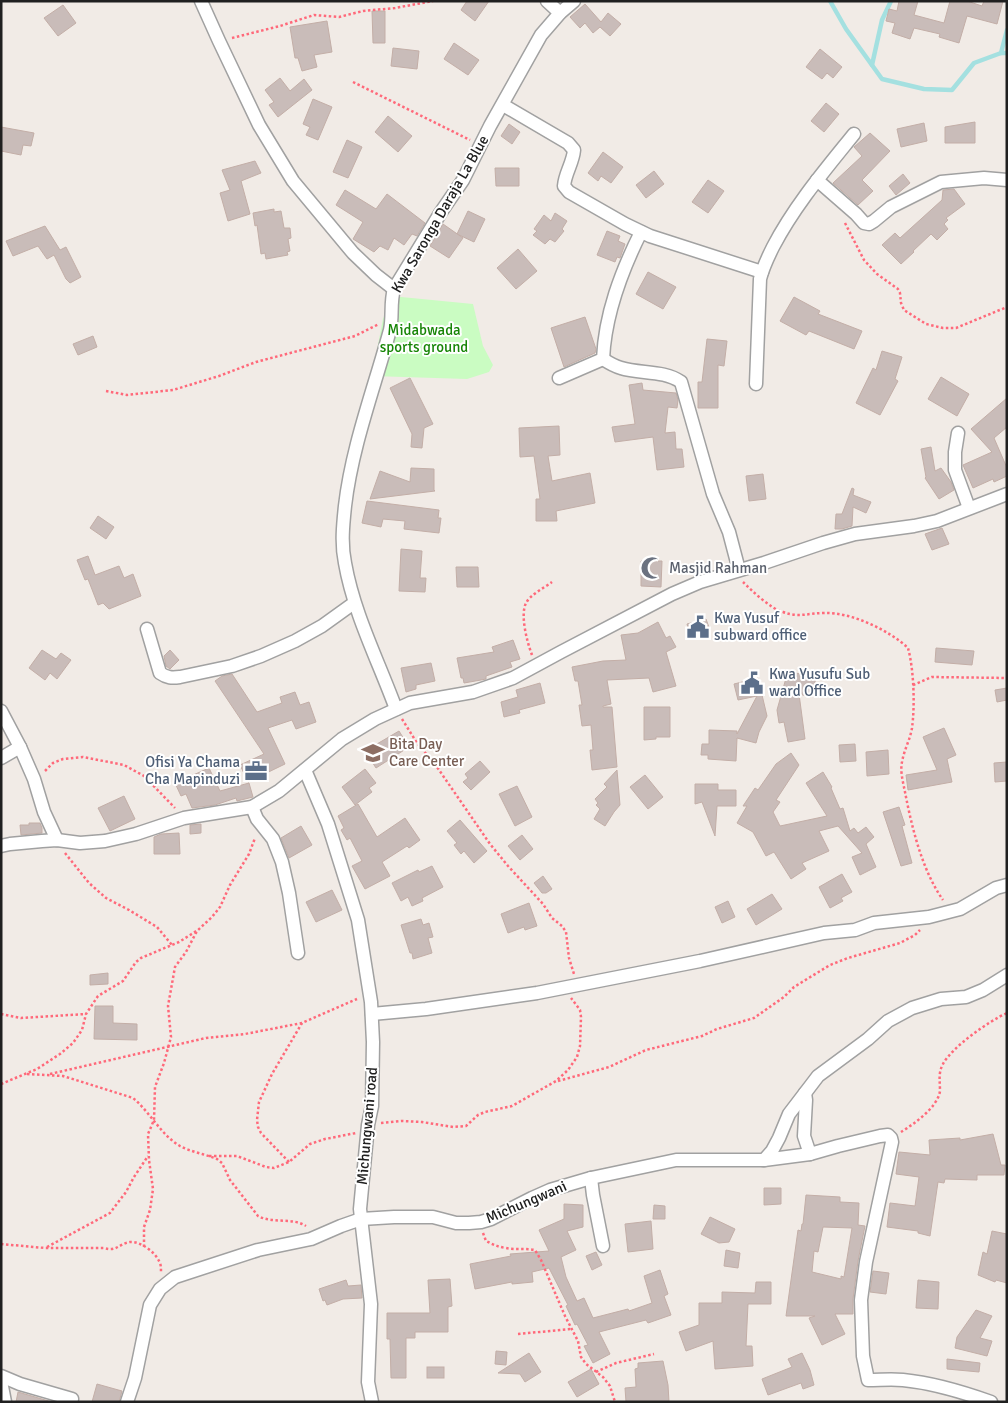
<svg xmlns="http://www.w3.org/2000/svg" width="1008" height="1403" viewBox="0 0 1008 1403" font-family="Signika,sans-serif">
	<rect width="100%" height="100%" fill="#f1ebe6"/>
	<polygon fill="#cafcc2" points="391,296 473,304 483,346 493,365 489,372 467,379 372,376 383,319"/>
	<g fill="none" stroke-linecap="round" stroke-linejoin="round">
		<g stroke="#a4e0e0" stroke-width="4.5">
			<polyline points="830,1 846,29 882,79 924,89 952,90 974,63 1001,53 1007,53"/>
			<polyline points="1001,53 1007,30"/>
			<polyline points="872,65 882,20 891,1"/>
		</g>
	</g>
	<g fill="#c9bcb9" stroke="#c3aea7" fill-rule="evenodd">
		<polygon points="467,1 489,1 475,21 461,10"/>
		<polygon points="899,1 918,1 914,15 944,23 950,1 967,1 982,6 984,1 1003,1 997,24 967,16 959,43 939,37 940,34 914,28 910,39 892,33 895,23 886,21 889,9 897,11"/>
		<polygon points="585,4 601,22 608,13 621,24 610,36 600,27 593,33 585,23 580,28 570,17"/>
		<polygon points="63,5 76,23 58,36 44,18"/>
		<polygon points="372,11 385,11 385,43 373,43"/>
		<polygon points="327,21 332,52 314,55 317,67 302,71 298,58 295,58 290,27"/>
		<polygon points="454,43 479,60 468,75 444,59"/>
		<polygon points="393,48 419,51 417,69 391,66"/>
		<polygon points="820,49 842,67 833,78 827,73 822,79 806,67"/>
		<polygon points="280,78 290,91 304,79 312,90 278,117 269,105 274,102 265,90"/>
		<polygon points="313,99 332,107 318,140 306,135 310,127 303,124"/>
		<polygon points="826,103 839,114 824,132 811,121"/>
		<polygon points="388,116 412,136 398,152 375,132"/>
		<polygon points="975,122 975,143 945,143 945,127"/>
		<polygon points="924,123 927,141 901,147 897,129"/>
		<polygon points="509,124 520,132 512,144 501,136"/>
		<polygon points="1,127 34,133 31,146 23,145 21,155 1,151"/>
		<polygon points="870,133 890,151 862,180 873,191 858,205 833,183 862,156 854,147"/>
		<polygon points="347,140 362,147 348,178 333,172"/>
		<polygon points="603,152 623,167 611,183 601,176 598,181 588,173"/>
		<polygon points="255,161 261,173 241,181 250,214 228,221 220,193 230,190 222,170"/>
		<polygon points="495,168 519,168 519,186 496,186"/>
		<polygon points="654,171 664,184 646,198 636,185"/>
		<polygon points="903,174 910,183 896,195 889,186"/>
		<polygon points="708,180 724,191 708,213 692,202"/>
		<polygon points="954,189 965,204 946,218 948,220 944,224 948,229 937,240 931,234 913,251 914,252 901,264 882,245 895,233 900,238 942,200 943,190"/>
		<polygon points="345,190 376,209 387,194 425,223 417,236 412,234 404,245 394,238 388,250 380,246 374,252 353,239 363,222 336,205"/>
		<polygon points="274,209 274,212 281,211 284,228 290,228 291,238 288,239 290,251 287,252 288,255 266,259 265,253 261,254 257,225 255,226 253,213"/>
		<polygon points="468,211 485,219 474,242 457,234"/>
		<polygon points="555,213 567,221 562,229 564,231 555,242 550,239 545,244 533,235 537,231 534,229 544,215 551,221"/>
		<polygon points="443,224 463,238 449,258 430,246"/>
		<polygon points="45,226 60,250 66,247 81,277 70,283 66,279 54,255 47,259 38,246 13,256 6,241"/>
		<polygon points="607,231 620,236 618,241 625,244 620,258 617,257 615,262 597,255"/>
		<polygon points="518,249 537,271 516,289 497,268"/>
		<polygon points="648,272 676,287 663,309 636,294"/>
		<polygon points="794,297 820,311 818,314 862,331 854,349 809,331 806,335 780,321"/>
		<polygon points="585,317 596,349 595,353 564,367 551,328"/>
		<polygon points="93,336 97,347 78,355 73,344"/>
		<polygon points="707,339 727,341 724,366 718,365 718,408 698,408 698,382 702,382"/>
		<polygon points="882,351 902,357 895,379 898,381 880,415 856,403 873,368 876,370"/>
		<polygon points="941,377 969,394 957,416 928,399"/>
		<polygon points="410,378 433,424 424,428 422,448 411,447 412,434 390,388"/>
		<polygon points="642,383 643,390 676,393 678,400 677,408 668,407 665,433 675,432 676,449 682,449 684,467 657,470 653,437 615,442 612,427 635,424 629,385"/>
		<polygon points="1007,398 1007,427 994,438 1007,468 1007,476 994,482 993,479 973,488 963,465 992,452 971,429"/>
		<polygon points="559,426 560,455 548,456 552,481 590,473 595,503 556,511 557,521 536,521 536,499 540,499 534,456 520,457 519,428"/>
		<polygon points="931,447 935,471 941,468 951,482 954,490 939,499 925,478 926,477 921,449"/>
		<polygon points="411,468 434,469 434,490 435,491 370,499 380,471 410,482"/>
		<polygon points="763,474 766,499 749,501 746,476"/>
		<polygon points="852,488 854,489 853,495 871,502 866,513 853,507 852,526 842,529 835,529 836,514 842,514"/>
		<polygon points="367,501 439,510 438,518 441,518 439,533 404,529 405,521 383,519 381,527 362,523"/>
		<polygon points="98,516 114,527 106,539 90,528"/>
		<polygon points="942,528 949,544 932,550 925,534"/>
		<polygon points="401,549 422,551 420,578 426,578 425,592 399,591"/>
		<polygon points="88,556 95,575 119,566 124,578 133,574 141,596 109,609 103,603 98,605 88,579 85,580 77,560"/>
		<polygon points="641,561 662,561 661,587 641,586"/>
		<polygon points="456,567 478,567 479,587 457,587"/>
		<polygon points="706,619 710,630 690,635 687,624"/>
		<polygon points="658,622 666,638 670,636 676,647 666,652 676,686 653,692 649,678 607,680 611,704 603,706 603,707 612,707 617,767 592,770 590,750 593,750 591,725 582,726 579,705 582,705 578,681 575,681 572,667 603,661 626,660 621,635 638,633"/>
		<polygon points="513,640 520,659 510,662 512,667 486,676 486,679 481,680 464,683 463,678 461,678 457,658 494,652 492,647"/>
		<polygon points="936,648 974,651 972,665 935,662"/>
		<polygon points="42,650 56,659 61,653 71,660 57,679 50,673 45,680 29,668"/>
		<polygon points="170,650 179,660 170,669 166,666 164,656"/>
		<polygon points="431,663 435,681 416,685 416,689 406,692 401,668"/>
		<polygon points="788,671 816,678 811,697 799,694 805,739 788,742 784,722 779,723 777,710"/>
		<polygon points="232,674 257,712 282,703 280,697 295,692 300,705 309,702 316,722 296,729 292,720 268,728 285,764 248,782 240,765 264,754 215,681 222,676"/>
		<polygon points="758,678 767,716 759,732 756,743 737,738 736,761 708,759 708,755 701,755 702,744 709,744 709,730 737,731 737,734 757,696 738,700 734,684"/>
		<polygon points="540,683 545,703 519,710 520,713 504,717 501,702 518,697 516,690"/>
		<polygon points="1007,688 1007,700 997,702 995,690"/>
		<polygon points="644,707 670,707 670,737 656,737 656,739 644,740"/>
		<polygon points="944,728 956,755 947,759 952,782 908,790 906,775 937,770 923,737"/>
		<polygon points="399,731 409,747 376,768 365,751"/>
		<polygon points="855,744 856,761 840,762 839,745"/>
		<polygon points="888,750 889,774 867,776 866,752"/>
		<polygon points="791,753 799,765 776,800 780,802 773,812 780,826 827,816 806,783 823,772 832,787 831,788 840,809 843,808 850,831 854,828 858,833 866,827 874,837 866,844 876,867 860,875 852,857 862,853 838,826 819,831 829,851 802,863 806,869 791,879 774,852 766,856 753,832 737,823 747,806 743,806 755,788 758,790 776,764"/>
		<polygon points="480,761 490,772 471,790 463,782 468,778 465,774"/>
		<polygon points="1007,762 1007,781 995,782 994,763"/>
		<polygon points="209,768 220,791 249,783 253,797 237,801 236,798 215,805 192,808 186,794 181,796 175,783"/>
		<polygon points="365,769 376,783 369,788 372,792 355,805 342,787"/>
		<polygon points="617,770 620,805 614,812 605,826 594,819 600,809 596,805 598,803 595,799 607,787 604,784"/>
		<polygon points="645,775 663,797 648,809 630,787"/>
		<polygon points="695,784 718,784 718,790 736,790 736,806 717,806 715,836 702,802 695,804"/>
		<polygon points="517,786 532,817 515,826 499,794"/>
		<polygon points="124,796 135,819 110,831 98,808"/>
		<polygon points="358,804 377,837 405,818 420,840 409,848 407,846 382,862 390,876 365,889 352,866 362,861 350,838 347,840 341,830 344,828 338,816"/>
		<polygon points="899,807 905,825 902,826 912,863 901,866 883,812"/>
		<polygon points="460,820 487,851 474,863 464,851 461,854 454,845 457,843 447,831"/>
		<polygon points="29,823 40,823 42,828 42,833 21,835 20,825 29,825"/>
		<polygon points="201,824 201,833 190,834 190,825"/>
		<polygon points="301,826 312,845 289,858 281,838"/>
		<polygon points="179,833 180,854 154,854 154,837 161,834"/>
		<polygon points="522,835 533,849 520,860 508,846"/>
		<polygon points="432,866 443,887 422,898 423,901 412,906 408,897 401,901 392,883 418,870 419,872"/>
		<polygon points="842,874 852,892 841,898 843,901 830,908 819,887"/>
		<polygon points="543,876 552,889 546,893 542,893 534,883"/>
		<polygon points="332,890 342,910 316,922 306,902"/>
		<polygon points="772,894 782,909 756,925 747,909"/>
		<polygon points="728,901 735,917 722,923 715,907"/>
		<polygon points="529,903 537,926 525,930 524,927 508,933 501,914"/>
		<polygon points="421,919 423,925 429,923 433,937 428,938 432,953 413,959 412,953 410,953 401,925"/>
		<polygon points="108,973 108,984 90,985 90,975"/>
		<polygon points="95,1006 113,1006 113,1023 137,1024 137,1040 94,1039"/>
		<polygon points="993,1134 1001,1165 1005,1165 1004,1175 977,1175 977,1180 945,1179 944,1183 938,1182 930,1236 918,1233 918,1231 887,1227 890,1203 915,1206 919,1177 896,1174 899,1152 930,1155 929,1140 960,1138 960,1140"/>
		<polygon points="764,1188 781,1188 781,1204 764,1205"/>
		<path d="M806,1195L840,1197V1202L859,1203L858,1225L865,1226L858,1261L853,1299V1314H835L845,1334L822,1345L809,1318L815,1316H786L798,1230L801,1231L802,1224H803ZM823,1227L852,1228L844,1277L841,1276V1279L812,1272L814,1251L818,1252Z"/>
		<polygon points="564,1204 583,1205 583,1227 567,1231 576,1250 561,1257 566,1277 577,1301 584,1298 593,1318 628,1309 629,1311 652,1303 644,1276 660,1270 668,1294 664,1296 671,1315 648,1323 646,1320 599,1332 610,1354 593,1363 584,1346 588,1345 577,1324 575,1325 566,1306 568,1305 549,1268 532,1272 533,1282 512,1284 512,1282 475,1289 470,1264 511,1256 510,1254 549,1251 539,1230 564,1219"/>
		<polygon points="654,1205 665,1206 665,1219 653,1219"/>
		<polygon points="710,1217 735,1229 729,1242 719,1243 701,1234"/>
		<polygon points="651,1221 653,1249 628,1252 625,1224"/>
		<polygon points="992,1231 1007,1234 1007,1283 996,1280 995,1282 978,1275 983,1252 987,1254"/>
		<polygon points="726,1250 740,1253 738,1268 724,1266"/>
		<polygon points="596,1252 602,1265 592,1270 586,1256"/>
		<polygon points="873,1271 889,1273 886,1294 870,1292"/>
		<polygon points="450,1279 452,1306 448,1307 448,1332 415,1332 415,1338 406,1338 406,1378 391,1378 390,1339 387,1339 387,1313 430,1313 428,1280"/>
		<polygon points="346,1280 348,1286 361,1285 362,1298 343,1299 327,1305 325,1300 323,1301 319,1289"/>
		<polygon points="918,1280 939,1282 938,1309 916,1308"/>
		<polygon points="756,1282 771,1282 771,1304 748,1304 746,1346 752,1346 753,1366 715,1369 713,1341 686,1351 679,1332 699,1325 699,1303 722,1303 722,1292 755,1293"/>
		<polygon points="976,1310 992,1316 980,1338 992,1341 987,1356 955,1348 957,1337"/>
		<polygon points="496,1351 507,1352 506,1365 495,1364"/>
		<polygon points="529,1353 541,1372 525,1382 520,1374 498,1373"/>
		<polygon points="802,1353 810,1370 814,1385 803,1389 801,1383 768,1395 762,1379 792,1367 788,1359"/>
		<polygon points="947,1359 980,1363 979,1372 947,1369"/>
		<polygon points="663,1361 668,1385 669,1402 626,1402 625,1388 636,1387 635,1369 638,1368 638,1363"/>
		<rect x="427" y="1367" width="17" height="11"/>
		<polygon points="591,1369 599,1384 577,1397 568,1382"/>
		<polygon points="97,1384 122,1391 119,1402 92,1402"/>
		<polygon points="18,1392 52,1402 16,1402"/>
	</g>
	<g fill="none" stroke-linecap="round" stroke-linejoin="round">
		<defs>
			<g id="minor">
				<polyline points="201,1 219,41 259,125 293,181 353,253 376,275 394,289"/>
				<polyline points="547,1 560,13"/>
				<path d="M503,105L568,143L574,150C573,163 565,173 564,186L569,192L625,224L650,236L762,272"/>
				<polyline points="817,180 856,214 864,223 869,224 874,221 891,207 941,182 984,178 1007,180"/>
				<path d="M603,359C609,363 614,366 621,368C640,374 664,370 681,382L713,494L729,532L739,570"/>
				<path d="M559,378L603,359C605,314 621,272 641,232"/>
				<path d="M756,384L760,279C763,267 768,257 773,247C795,205 825,170 854,134"/>
				<polyline points="958,433 955,452 955,470 969,508"/>
				<path d="M147,629L160,673C167,678 172,678 180,677L232,666L261,656L295,641L322,626L354,603"/>
				<path d="M396,709C378,660 354,614 345,563C341,544 343,525 345,506C352,446 374,389 390,330C393,317 390,302 394,289L441,212L463,180L490,126L541,35L560,13L574,1"/>
				<polyline points="1,711 20,747 34,779 44,812 57,840"/>
				<polyline points="1,758 20,747"/>
				<polyline points="305,770 328,824 358,920 371,1002 373,1042 372,1106 368,1125 360,1209 371,1304 368,1382 372,1402"/>
				<polyline points="252,807 257,819 273,839 282,862 289,893 298,953"/>
				<polyline points="1,846 10,844 42,841 57,840 80,843 105,841 136,834 184,818 252,807 279,791 342,739 375,719 410,703 473,692 513,678 561,652 672,594 700,582 764,563 823,543 855,534 914,526 937,521 1007,494"/>
				<polyline points="372,1014 426,1009 537,993 700,961 824,933 855,930 874,923 929,917 960,909 996,888 1007,885"/>
				<polyline points="805,1093 806,1100 804,1136 810,1154"/>
				<path d="M764,1160L810,1154L838,1146L880,1136L888,1135L891,1138L892,1142L866,1262L861,1300L863,1356L868,1380C880,1380 892,1379 903,1380C934,1383 963,1392 991,1402"/>
				<polyline points="591,1178 593,1195 603,1246"/>
				<polyline points="1,1376 20,1384 72,1399"/>
				<polyline points="1,1381 5,1402"/>
				<polyline points="127,1402 135,1378 150,1305 160,1289 175,1277 258,1250 311,1239 341,1226 361,1219 394,1217 433,1217 456,1223 469,1223 481,1222 491,1219 532,1198 550,1190 591,1178 676,1160 764,1160 772,1151 779,1138 789,1114 818,1076 868,1039 888,1021 912,1008 941,999 966,997 983,990 1007,975"/>
			</g>
		</defs>
		<use href="#minor" stroke="#a1a1a1" stroke-width="15"/>
		<g stroke="#ff697a" stroke-width="2.5" stroke-dasharray="2.5 2.5" stroke-linecap="butt">
			<polyline points="232,38 280,26 314,15 339,17 363,11 395,8 433,1"/>
			<polyline points="353,82 470,140"/>
			<polyline points="845,223 864,260 877,274 898,289 900,293 901,303 904,310 926,324 943,328 956,328 1007,307"/>
			<polyline points="106,391 127,395 173,390 219,376 256,362 355,336 379,324"/>
			<path d="M743,582C752,591 771,609 783,612C799,618 808,613 824,613C851,612 889,630 908,648C914,670 915,706 912,728C910,740 904,750 902,762C900,771 903,782 905,792C912,828 922,870 943,900"/>
			<path d="M532,655C527,642 520,615 526,603C531,594 544,588 552,582"/>
			<polyline points="913,685 932,677 1007,678"/>
			<polyline points="402,719 417,743 437,767 490,844 508,866 543,904 552,918 562,926 566,932 569,958 574,974"/>
			<polyline points="45,771 53,763 63,759 83,757 124,765 144,776 175,808"/>
			<polyline points="65,853 89,883 106,898 129,910 157,927 172,945"/>
			<polyline points="1,1014 21,1018 86,1014"/>
			<path d="M27,1074L63,1076L133,1098C150,1112 161,1135 180,1146C191,1152 205,1154 217,1159L222,1163L230,1180L258,1216C273,1224 292,1217 306,1226"/>
			<polyline points="50,1074 206,1038 245,1034 302,1023 357,999"/>
			<polyline points="558,1081 609,1067 646,1050 702,1036 717,1029 754,1018 784,997 794,987 830,965 848,958 900,943 915,935 920,930"/>
			<polyline points="1,1084 37,1069 60,1054 73,1043 82,1030 86,1014 98,996 123,981 136,962 141,958 179,942 198,930 212,917 220,907 230,885 249,854 255,838"/>
			<polyline points="381,1123 401,1121 422,1122 453,1127 466,1126 478,1115 485,1112 512,1106 556,1081 568,1070 577,1057 580,1046 581,1017 580,1010 571,998"/>
			<path d="M901,1132C914,1124 938,1107 940,1091C940,1081 938,1073 943,1064C952,1047 989,1021 1007,1013"/>
			<polyline points="209,1156 237,1156 266,1167 274,1168 289,1162 310,1144 325,1139 356,1133"/>
			<polyline points="289,1162 261,1133 258,1127 257,1120 259,1102 272,1074 302,1023"/>
			<path d="M483,1233L486,1241C492,1244 498,1247 506,1248C515,1250 525,1248 535,1250L541,1260L565,1316L578,1341L581,1357L586,1364L603,1377L610,1386L615,1402"/>
			<path d="M1,1244L45,1248H104C117,1252 118,1244 130,1242C140,1241 155,1252 159,1261C161,1264 161,1268 161,1272"/>
			<polyline points="47,1247 110,1213 126,1192 134,1177 148,1156"/>
			<polyline points="144,1247 144,1227 150,1210 153,1189 149,1160 148,1134 154,1120 155,1087 164,1063 171,1037 168,1006 175,967 186,952 197,931"/>
			<polyline points="518,1334 571,1329"/>
			<polyline points="596,1372 616,1363 654,1354"/>
		</g>
		<use href="#minor" stroke="#fff" stroke-width="12"/>
	</g>
	<defs>
		<symbol id="mosque-bare" viewBox="-9 -9 18 18"><path d="M3.5-4.9A6 6 0 1 0 3.5 4.9A5 5 0 1 1 3.5-4.9Z" fill="#6b7280" stroke="#fff" stroke-width="2.5" paint-order="stroke"/></symbol>
		<symbol id="civic-bare" viewBox="-9 -9 18 18"><path d="M-.6-6.5H3V-4.5H.6V-3L4-1V1h2V6H-6V1h2V-1L-.6-3ZM-1.2 2.5V6h2.4V2.5Z" fill="#5c6f8a" stroke="#fff" stroke-width="2.5" paint-order="stroke"/></symbol>
		<symbol id="school-bare" viewBox="-9 -9 18 18"><path d="M0-5L7-2L0 1L-7-2ZM-4 1L0 2.5L4 1V4Q0 6-4 4Z" fill="#8d6e63" stroke="#fff" stroke-width="2.5" paint-order="stroke"/></symbol>
		<symbol id="office-bare" viewBox="-9 -9 18 18"><path d="M-6-3h4V-5.5h4V-3h4V5H-6ZM-1-4.5V-3h2v-1.5ZM-6 0V1H6V0Z" fill="#5c6f8a" stroke="#fff" stroke-width="2.5" paint-order="stroke"/></symbol>
	</defs>
	<g fill-rule="evenodd">
		<use href="#mosque-bare" x="636" y="552" width="32" height="32"/>
		<use href="#civic-bare" x="682" y="611" width="32" height="32"/>
		<use href="#civic-bare" x="736" y="667" width="32" height="32"/>
		<use href="#school-bare" x="357" y="737" width="32" height="32"/>
		<use href="#office-bare" x="240" y="755" width="32" height="32"/>
	</g>
	<g text-anchor="middle" stroke-width="4" stroke-linejoin="round" paint-order="stroke">
		<g font-size="15" fill="#202020" stroke="#fff">
			<text transform="translate(440 214) rotate(-60)" y="5">Kwa Saronga Daraja La Blue</text>
			<text transform="translate(367 1126) rotate(-85)" y="5">Michungwani road</text>
			<text transform="translate(526 1202) rotate(-23)" y="5">Michungwani</text>
		</g>
		<g font-size="15" fill="#178506" stroke="#fff">
			<text x="424" y="335">Midabwada<tspan x="424" dy="17">sports ground</tspan></text>
		</g>
		<g font-size="15" fill="#5b616d" stroke="#fff" text-anchor="start">
			<text x="669" y="573">Masjid Rahman</text>
		</g>
		<g font-size="15" fill="#4e5e75" stroke="#fff" text-anchor="start">
			<text x="714" y="623">Kwa Yusuf<tspan x="714" dy="17">subward office</tspan></text>
			<text x="769" y="679">Kwa Yusufu Sub<tspan x="769" dy="17">ward Office</tspan></text>
			<text x="240" y="767" text-anchor="end">Ofisi Ya Chama<tspan x="240" dy="17">Cha Mapinduzi</tspan></text>
		</g>
		<g font-size="15" fill="#785e54" stroke="#fff" text-anchor="start">
			<text x="389" y="749">Bita Day<tspan x="389" dy="17">Care Center</tspan></text>
		</g>
	</g>
	<rect width="1008" height="1403" fill="none" stroke="#202020" stroke-width="5"/>
</svg>
